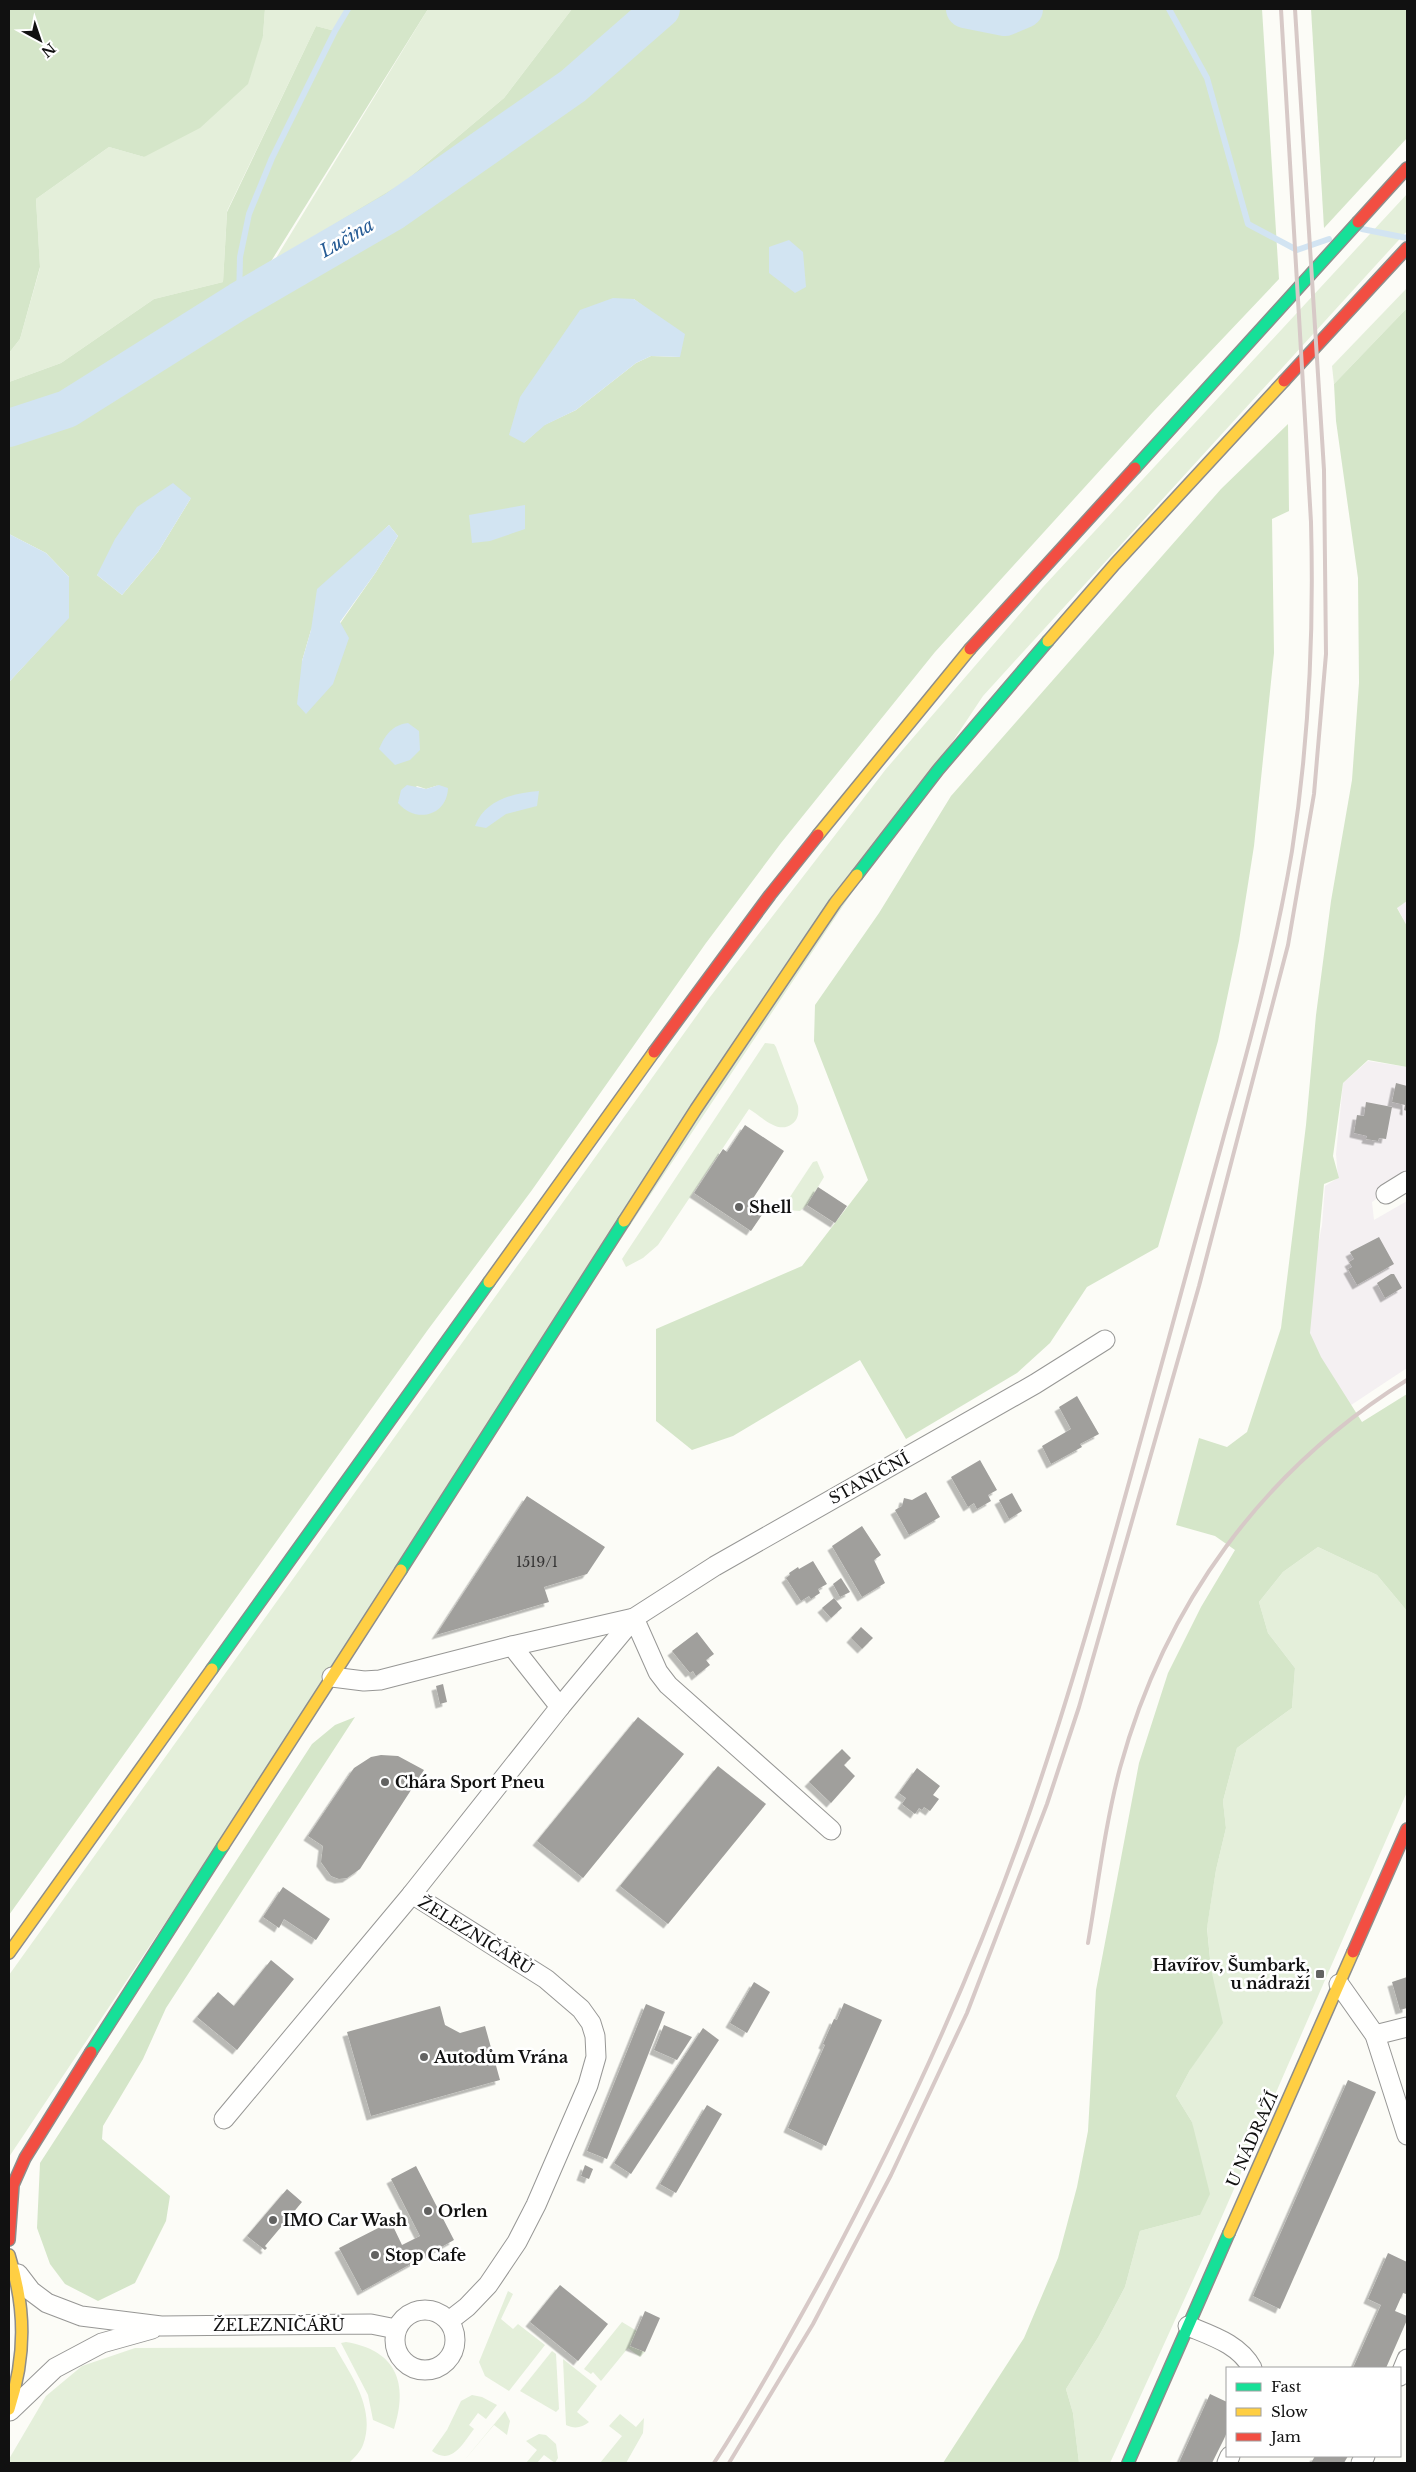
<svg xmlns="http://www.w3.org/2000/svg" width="1416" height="2472" viewBox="0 0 1416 2472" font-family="'Libre Baskerville',serif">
	<defs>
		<filter id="shadow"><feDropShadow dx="-4.5" dy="4.5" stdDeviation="0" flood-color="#0004"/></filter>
	</defs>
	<rect width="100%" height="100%" fill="#fcfcf7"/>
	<g fill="#f4f0f2">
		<polygon points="1407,901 1407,926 1397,907"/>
		<polygon points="1368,1061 1407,1067 1407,1176 1372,1202 1374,1220 1407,1201 1407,1368 1339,1413 1298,1347 1322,1225 1325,1186 1338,1178 1336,1154 1343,1083"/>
	</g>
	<g fill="#e4efda">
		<polygon points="265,9 348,9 335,31 316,26 227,211 223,282 154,299 61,363 9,382 9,353 20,339 40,268 36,199 109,147 144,157 263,36"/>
		<polygon points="428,9 572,9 504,98 404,182 273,263"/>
		<polygon points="1407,194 1407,231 983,696 9,2157 9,1975 710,997 886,769 1043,587"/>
		<polygon points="1407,288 1407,308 1334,384 1332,366"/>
		<path d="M765,1043L774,1044L776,1047L798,1106C799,1113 798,1120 792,1124C778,1135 761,1116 749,1109L658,1245L643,1258L626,1267L622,1259Z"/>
		<polygon points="817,1161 824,1177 807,1205 800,1211 785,1210 784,1206 813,1162"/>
		<polygon points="1318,1547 1377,1575 1407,1611 1407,1792 1220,2221 1110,2463 1079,2463 1073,2413 1066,2389 1099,2336 1125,2287 1140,2231 1200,2215 1192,2122 1176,2096 1190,2070 1211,1969 1207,1927 1216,1870 1226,1828 1223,1801 1237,1748 1292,1708 1295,1668 1268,1633 1259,1602 1283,1572"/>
		<polygon points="508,2291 513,2294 501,2319 513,2329 518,2324 545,2345 509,2391 485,2376 479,2362"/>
		<polygon points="622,2322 637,2331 630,2346 645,2352 640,2357 628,2348 601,2381 593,2372 591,2374 584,2369"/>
		<path d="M346,2342C396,2350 409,2383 394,2429L373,2420L368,2395L341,2343Z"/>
		<path d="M335,2347C352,2377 376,2409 363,2445C361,2451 354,2458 349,2463H9V2459L46,2396L82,2366L135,2348Z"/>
		<polygon points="552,2351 556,2354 559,2409 556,2412 520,2391"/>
		<path d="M563,2359L597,2386L577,2412L589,2422C582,2428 574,2429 566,2425Z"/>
		<path d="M472,2395L482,2397L497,2405L486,2419L478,2413L469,2425L474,2429C463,2443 452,2466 432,2451L447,2430L461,2401Z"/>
		<polygon points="505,2411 510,2421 507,2435 494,2425 462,2463"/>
		<polygon points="620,2414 636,2427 644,2418 643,2433 626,2463 600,2463 622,2436 609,2426"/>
		<polygon points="539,2434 546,2435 556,2444 558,2458 555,2463 544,2455 537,2463 526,2463 537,2450 526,2441"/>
	</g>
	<g fill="#d5e6c9" fill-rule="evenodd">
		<polygon points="9,9 265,9 263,36 248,84 200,128 144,157 109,147 36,199 40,267 20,339 9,353"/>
		<path d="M348,9H428L270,263L404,182L504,98L572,9H1262L1279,279L1153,412L935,652L781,843L706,943L532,1190L427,1331L9,1915V682L68,618L69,577L46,553L9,534V382L61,363L154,299L223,282L227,212L316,26L335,31ZM634,299L656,316L680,357L651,356L636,363L576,410L544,425L524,443ZM191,498L158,552L122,595L97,575ZM389,525L398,536L376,572L302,678V661L311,630L357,555ZM439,785L398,803L417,786L426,789Z"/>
		<polygon points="1311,9 1407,9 1407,138 1324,228"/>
		<polygon points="1407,308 1407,901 1397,908 1407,926 1407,1067 1368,1060 1343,1083 1333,1156 1339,1178 1324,1184 1310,1333 1321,1357 1362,1422 1407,1394 1407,1611 1377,1575 1318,1547 1283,1572 1259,1602 1268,1633 1295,1668 1292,1708 1237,1748 1223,1801 1226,1828 1216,1870 1207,1928 1211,1969 1223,2023 1190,2070 1176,2096 1192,2122 1210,2194 1200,2215 1140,2231 1125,2287 1099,2336 1066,2389 1073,2413 1079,2463 943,2463 1024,2338 1058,2258 1077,2187 1088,2131 1096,1990 1139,1763 1168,1673 1201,1607 1235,1550 1215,1536 1176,1525 1199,1438 1227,1447 1247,1432 1281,1328 1306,1125 1316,1015 1331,901 1352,780 1359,683 1358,578 1336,421 1334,384"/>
		<polygon points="1288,424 1289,511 1272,519 1274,653 1254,846 1239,941 1218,1041 1158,1247 1087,1287 1050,1343 1017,1373 906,1439 860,1360 733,1436 692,1450 656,1421 656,1329 802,1266 868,1180 814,1041 815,1005 879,913 951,796 1221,489"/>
		<polygon points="355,1717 166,2008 143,2059 103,2126 102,2139 170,2196 166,2221 135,2283 98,2301 65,2284 50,2264 37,2228 40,2163 312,1744 335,1725"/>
	</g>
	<g fill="#d2e4f2">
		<polygon points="789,240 803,252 806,287 795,293 769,273 769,247"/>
		<polygon points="613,298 634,299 685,334 680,357 651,356 636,363 576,410 545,425 524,443 509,435 520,397 580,310"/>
		<polygon points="173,483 191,498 158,552 122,595 97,575 115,539 137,507"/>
		<polygon points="525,505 525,529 490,541 472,543 469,515"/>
		<polygon points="389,525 398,536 376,572 340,622 349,638 333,684 306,714 297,704 302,661 311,630 317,589"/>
		<polygon points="9,534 46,553 69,577 69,618 9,682"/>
		<path d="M408,723L419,731L420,750L410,760L395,765L379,749C385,735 392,725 408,723Z"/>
		<path d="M407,785L426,789L439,785L448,788C447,816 416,824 398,803L401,790Z"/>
		<path d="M539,791L537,806L506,814L486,828L475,826C485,800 513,793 539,791Z"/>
	</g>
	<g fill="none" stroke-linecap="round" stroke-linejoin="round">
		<g stroke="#d2e4f2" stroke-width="6">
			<polyline points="1169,9 1207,78 1248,224 1297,250 1329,239"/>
			<polyline points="1362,229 1407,238"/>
			<polyline points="239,301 240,257 249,214 272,158 335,31 348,9"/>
		</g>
		<g stroke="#d2e4f2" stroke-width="38">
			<polyline points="965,9 1005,17 1024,9"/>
			<polyline points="9,428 67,409 239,301 394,211 573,86 661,9"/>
		</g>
	</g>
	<g fill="#a09f9c" filter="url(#shadow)">
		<polygon points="1396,1083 1407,1086 1407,1111 1404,1110 1405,1105 1392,1102"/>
		<polygon points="1366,1102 1392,1107 1386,1139 1379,1138 1378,1141 1366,1139 1367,1136 1354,1133 1357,1115 1364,1116"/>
		<polygon points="745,1125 784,1151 752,1200 766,1209 751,1231 694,1193 723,1149 727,1152"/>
		<polygon points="818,1187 847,1206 835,1223 807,1205"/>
		<polygon points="1379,1237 1394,1264 1357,1285 1348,1269 1352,1267 1349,1262 1354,1259 1350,1252"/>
		<polygon points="1391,1274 1394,1274 1402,1288 1385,1298 1377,1283"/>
		<polygon points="1077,1396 1099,1434 1080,1444 1082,1447 1051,1464 1042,1446 1071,1429 1059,1407"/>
		<polygon points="980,1460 997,1490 988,1495 991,1501 977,1509 974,1503 968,1507 951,1477"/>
		<polygon points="926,1492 940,1517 909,1535 895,1510 902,1506 904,1498 912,1500"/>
		<polygon points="1012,1493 1022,1511 1009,1519 999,1500"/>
		<polygon points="527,1496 605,1547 587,1574 544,1587 549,1602 436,1635"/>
		<polygon points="862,1526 881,1555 874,1560 885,1583 862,1597 832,1546"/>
		<polygon points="813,1561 827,1584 818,1589 820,1593 811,1599 809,1596 801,1601 786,1578 790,1575 789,1573 798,1567 799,1569"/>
		<polygon points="841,1578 850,1592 840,1597 833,1584"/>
		<polygon points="834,1598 842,1608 831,1618 822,1608"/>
		<polygon points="861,1627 873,1638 862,1649 851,1638"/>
		<polygon points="697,1632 714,1654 706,1660 710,1665 696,1676 693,1671 690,1673 672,1651"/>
		<polygon points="443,1684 447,1702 440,1704 436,1686"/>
		<polygon points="638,1717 684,1754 583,1878 537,1841"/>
		<polygon points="842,1749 851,1758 844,1765 855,1776 831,1803 809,1782"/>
		<polygon points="381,1755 398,1756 424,1770 360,1869 347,1878 339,1879 331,1876 321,1862 323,1846 308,1836 354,1768 371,1757"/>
		<polygon points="718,1766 766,1804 668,1924 620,1886"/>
		<polygon points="917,1768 940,1786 933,1795 939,1799 930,1811 924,1807 922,1810 919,1808 915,1814 902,1804 906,1798 899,1793"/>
		<polygon points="283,1887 330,1919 316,1940 284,1919 279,1928 263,1917"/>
		<polygon points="271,1960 294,1979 237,2050 197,2017 218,1992 234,2006"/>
		<polygon points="1407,1977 1407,2008 1400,2010 1392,1982"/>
		<polygon points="754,1982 770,1992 747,2033 730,2023"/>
		<polygon points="844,2003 882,2020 826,2146 788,2128 825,2045 823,2044 834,2019 837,2020"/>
		<polygon points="646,2004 665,2012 607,2159 587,2151"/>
		<polygon points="440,2006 445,2025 460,2033 485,2026 500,2080 371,2116 347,2032"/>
		<polygon points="664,2025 692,2037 677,2060 654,2050"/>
		<polygon points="703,2028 719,2040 631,2174 614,2163"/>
		<polygon points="1348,2080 1376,2092 1280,2309 1253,2296"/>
		<polygon points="707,2105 722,2114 676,2193 660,2184"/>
		<polygon points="585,2165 593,2169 589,2179 581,2176"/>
		<polygon points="416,2166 454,2240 362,2291 339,2248 388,2223 392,2224 402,2245 420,2236 391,2179"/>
		<polygon points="287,2189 302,2202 265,2246 267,2248 265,2250 247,2236"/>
		<polygon points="1388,2253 1407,2262 1407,2291 1406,2294 1403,2293 1395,2311 1407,2316 1407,2320 1386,2368 1353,2368 1381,2305 1368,2299"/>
		<polygon points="560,2285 608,2324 578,2361 530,2322"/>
		<polygon points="645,2311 660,2318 645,2352 630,2346"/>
		<polygon points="1210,2394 1227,2402 1227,2432 1224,2439 1212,2463 1179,2463"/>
		<polygon points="1315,2456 1348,2456 1344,2463 1311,2463"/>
	</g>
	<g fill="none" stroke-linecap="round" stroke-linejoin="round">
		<defs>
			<g id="street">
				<polyline points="1386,1194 1407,1181"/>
				<polyline points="512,1646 634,1618 715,1566 1035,1384 1105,1340"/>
				<polyline points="332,1677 364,1681 380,1680 512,1646 560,1707 412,1894 546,1979 581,2009 591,2023 595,2036 596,2057 588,2085 536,2205 517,2242 488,2285 467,2307 449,2321"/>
				<polyline points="560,1707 634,1618 658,1672 668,1685 831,1830"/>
				<polyline points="1339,1984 1375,2035 1407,2135"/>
				<polyline points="1375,2035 1407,2027"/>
				<polyline points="224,2119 412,1894"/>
				<polyline points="18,2274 31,2291 47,2303 81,2316 161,2326 371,2324 396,2329"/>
				<circle cx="425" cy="2340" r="30"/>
				<path d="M1188,2326C1212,2336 1239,2344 1252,2368"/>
				<polyline points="1400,2376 1407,2359"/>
				<polyline points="10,2411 55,2368 102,2343 152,2329"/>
				<polyline points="1227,2463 1230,2456"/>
				<polyline points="1361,2463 1365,2456"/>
			</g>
			<g id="fast">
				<polyline points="1135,468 1358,222"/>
				<polyline points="857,875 938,770 1048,641"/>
				<polyline points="401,1570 624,1221"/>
				<polyline points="212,1669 489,1282"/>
				<polyline points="91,2052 223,1846"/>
				<polyline points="1128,2463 1229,2233"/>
			</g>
			<g id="slow">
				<polyline points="1048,641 1115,564 1284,381"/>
				<polyline points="818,835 970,649"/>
				<polyline points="624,1221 696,1109 835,903 857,875"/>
				<polyline points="489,1282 654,1052"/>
				<polyline points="223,1846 401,1570"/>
				<polyline points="9,1953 212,1669"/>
				<polyline points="1229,2233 1353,1952"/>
				<path d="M9,2255C26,2308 26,2356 9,2409"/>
			</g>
			<g id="jam">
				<polyline points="1358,222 1407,168"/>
				<polyline points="1284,381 1407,248"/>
				<polyline points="970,649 1135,468"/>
				<polyline points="654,1052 770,895 818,835"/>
				<polyline points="1353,1952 1407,1829"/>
				<polyline points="9,2240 13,2185 25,2158 91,2052"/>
			</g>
		</defs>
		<use href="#street" stroke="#979795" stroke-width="21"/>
		<use href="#fast" stroke="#8d8d8b" stroke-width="14"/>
		<use href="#slow" stroke="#8d8d8b" stroke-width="14"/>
		<use href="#jam" stroke="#8d8d8b" stroke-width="14"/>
		<use href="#street" stroke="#fffffe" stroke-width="19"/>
		<use href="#fast" stroke="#16e098" stroke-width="11"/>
		<use href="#slow" stroke="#ffcf43" stroke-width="11"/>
		<use href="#jam" stroke="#f24e42" stroke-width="11"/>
		<g stroke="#d7c9c7" stroke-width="4">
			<path d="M1088,1943C1098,1885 1105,1825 1120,1768C1165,1604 1263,1470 1407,1380"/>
			<path d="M714,2463C753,2403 788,2339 823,2276C904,2125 976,1968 1032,1805C1084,1653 1125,1496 1168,1341C1187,1271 1206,1201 1225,1132C1251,1039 1276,946 1292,851C1309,742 1314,632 1311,522L1281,9"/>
			<polyline points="729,2463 813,2324 891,2175 967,2013 1047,1804 1079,1707 1199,1286 1288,945 1314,794 1326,654 1324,470 1295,9"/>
		</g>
	</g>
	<g fill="#636362" stroke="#fff" stroke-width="2">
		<circle cx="739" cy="1207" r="5"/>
		<circle cx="385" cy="1782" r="5"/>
		<rect x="1315" y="1969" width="10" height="10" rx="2.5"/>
		<circle cx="424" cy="2057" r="5"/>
		<circle cx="428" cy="2211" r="5"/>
		<circle cx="273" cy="2220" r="5"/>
		<circle cx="375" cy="2255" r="5"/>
	</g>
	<g text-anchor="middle" stroke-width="5" stroke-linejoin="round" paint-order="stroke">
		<g font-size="14" fill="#353434">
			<text x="537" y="1567">1519/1</text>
		</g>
		<g font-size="16" font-weight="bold" fill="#111" stroke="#fff" text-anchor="start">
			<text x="749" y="1213">Shell</text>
			<text x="395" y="1788">Chára Sport Pneu</text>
			<text x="1310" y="1971" text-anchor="end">Havířov, Šumbark,<tspan x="1310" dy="18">u nádraží</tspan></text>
			<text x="434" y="2063">Autodům Vrána</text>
			<text x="438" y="2217">Orlen</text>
			<text x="283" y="2226">IMO Car Wash</text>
			<text x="385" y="2261">Stop Cafe</text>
		</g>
		<g font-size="16" fill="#111" stroke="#fff">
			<text transform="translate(869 1478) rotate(-29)" y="6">STANIČNÍ</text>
			<text transform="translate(476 1935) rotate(32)" y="6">ŽELEZNIČÁŘŮ</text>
			<text transform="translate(1252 2139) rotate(-66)" y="6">U NÁDRAŽÍ</text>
			<text x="279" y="2331">ŽELEZNIČÁŘŮ</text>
		</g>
		<g font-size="18" font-style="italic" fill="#275c95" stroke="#fff">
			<text transform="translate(347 238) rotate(-30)" y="6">Lučina</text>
		</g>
	</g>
	<rect width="1416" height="2472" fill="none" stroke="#111111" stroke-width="20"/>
	<rect x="1226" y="2367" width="175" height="90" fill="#ffffff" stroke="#a0a0a0"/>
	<rect x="1236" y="2383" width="25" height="8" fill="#16e098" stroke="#a0a0a0"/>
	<text x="1271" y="2392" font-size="15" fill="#111111">Fast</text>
	<rect x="1236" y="2408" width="25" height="8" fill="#ffcf43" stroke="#a0a0a0"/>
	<text x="1271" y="2417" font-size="15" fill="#111111">Slow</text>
	<rect x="1236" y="2433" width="25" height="8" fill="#f24e42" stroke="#a0a0a0"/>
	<text x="1271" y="2442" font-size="15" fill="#111111">Jam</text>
	<g transform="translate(40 40) rotate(140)" stroke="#ffffff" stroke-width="4" paint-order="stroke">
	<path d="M0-4L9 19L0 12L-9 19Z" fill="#111111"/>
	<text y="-8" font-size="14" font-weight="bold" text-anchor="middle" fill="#111111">N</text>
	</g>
</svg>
